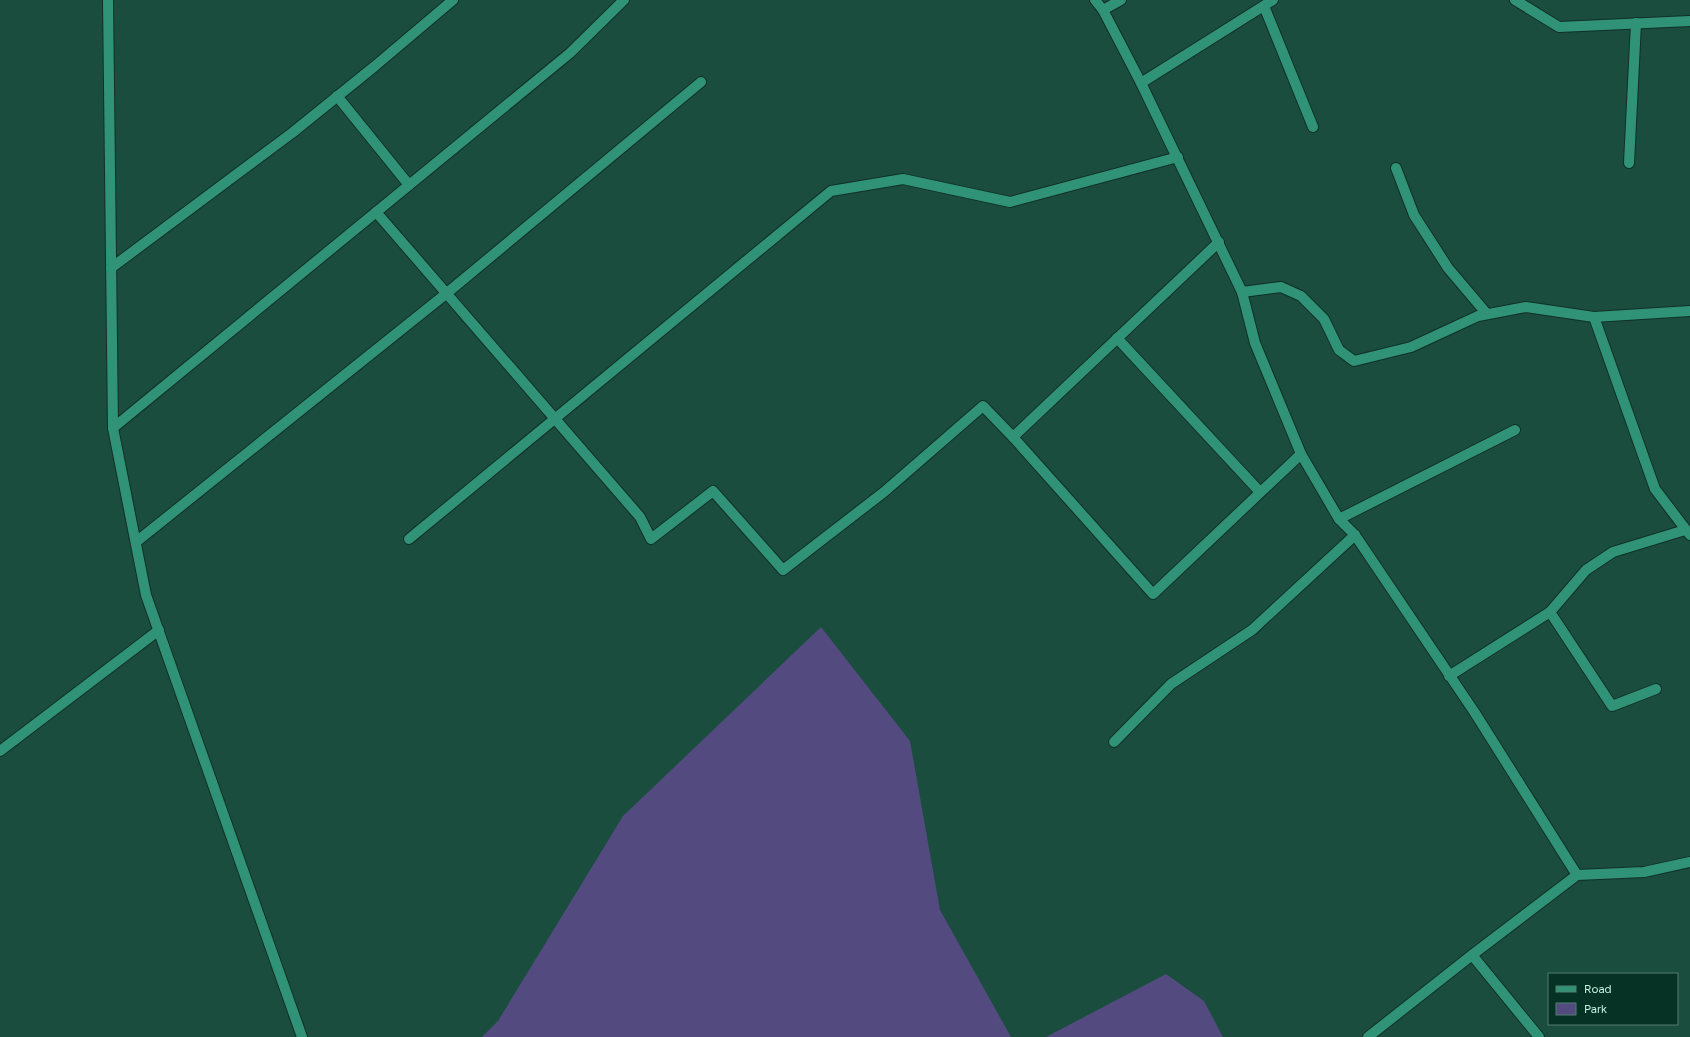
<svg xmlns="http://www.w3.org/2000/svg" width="1690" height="1037" viewBox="0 0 1690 1037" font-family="Figtree,sans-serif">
	<rect width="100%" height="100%" fill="#1a4d3e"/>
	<g fill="#534a80">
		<polygon points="821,627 910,741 940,910 1011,1037 482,1037 498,1021 623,816"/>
		<polygon points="1166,974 1204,1001 1223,1037 1046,1037"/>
	</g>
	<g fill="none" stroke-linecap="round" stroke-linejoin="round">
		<defs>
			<g id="minor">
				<polyline points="108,0 113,428 146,595 302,1037"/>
				<polyline points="1095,0 1103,10 1141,83 1242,292 1255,343 1301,454 1339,519 1355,535 1475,713 1577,875"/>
				<polyline points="1515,0 1559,27 1690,21"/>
				<polyline points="1264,6 1313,127"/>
				<polyline points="1103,10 1121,0"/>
				<polyline points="1141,83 1273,0"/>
				<polyline points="337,96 409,185"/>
				<polyline points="1629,163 1636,23"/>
				<polyline points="1396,168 1414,215 1448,268 1487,314"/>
				<polyline points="376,212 640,517 651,539 713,491 783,570 884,492 983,406 1013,437 1153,594 1301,454"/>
				<polyline points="111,268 292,133 375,66 453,0"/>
				<polyline points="1242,292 1281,287 1301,296 1324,319 1339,350 1354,361 1411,347 1478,316 1526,307 1594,317 1690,311"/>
				<polyline points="1594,317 1655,489 1690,535"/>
				<polyline points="1117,338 1260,492"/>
				<polyline points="113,428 570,53 624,0"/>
				<polyline points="1013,437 1219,242"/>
				<polyline points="1339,519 1515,430"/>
				<polyline points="409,539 831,191 903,179 1010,202 1178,157"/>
				<polyline points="136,542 447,293 701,82"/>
				<polyline points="1550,612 1612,706 1656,689"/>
				<polyline points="1449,676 1550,612 1586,570 1613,552 1685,530"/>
				<polyline points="1114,742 1171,684 1252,630 1355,535"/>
				<polyline points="0,751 159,630"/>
				<polyline points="1472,955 1539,1037"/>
				<polyline points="1368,1037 1472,955 1577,875 1644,872 1690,862"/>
			</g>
		</defs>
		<use href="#minor" stroke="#113026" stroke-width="12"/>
		<use href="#minor" stroke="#309377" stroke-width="10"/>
	</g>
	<rect x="1548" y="973" width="130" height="52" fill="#063125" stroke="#527e70"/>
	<rect x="1556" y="986" width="20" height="6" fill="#309377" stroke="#527e70"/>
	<text x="1584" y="993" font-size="12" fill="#c5f1e1">Road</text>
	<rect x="1556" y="1003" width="20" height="12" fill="#534a80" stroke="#527e70"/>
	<text x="1584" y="1013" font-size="12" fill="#c5f1e1">Park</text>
</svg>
